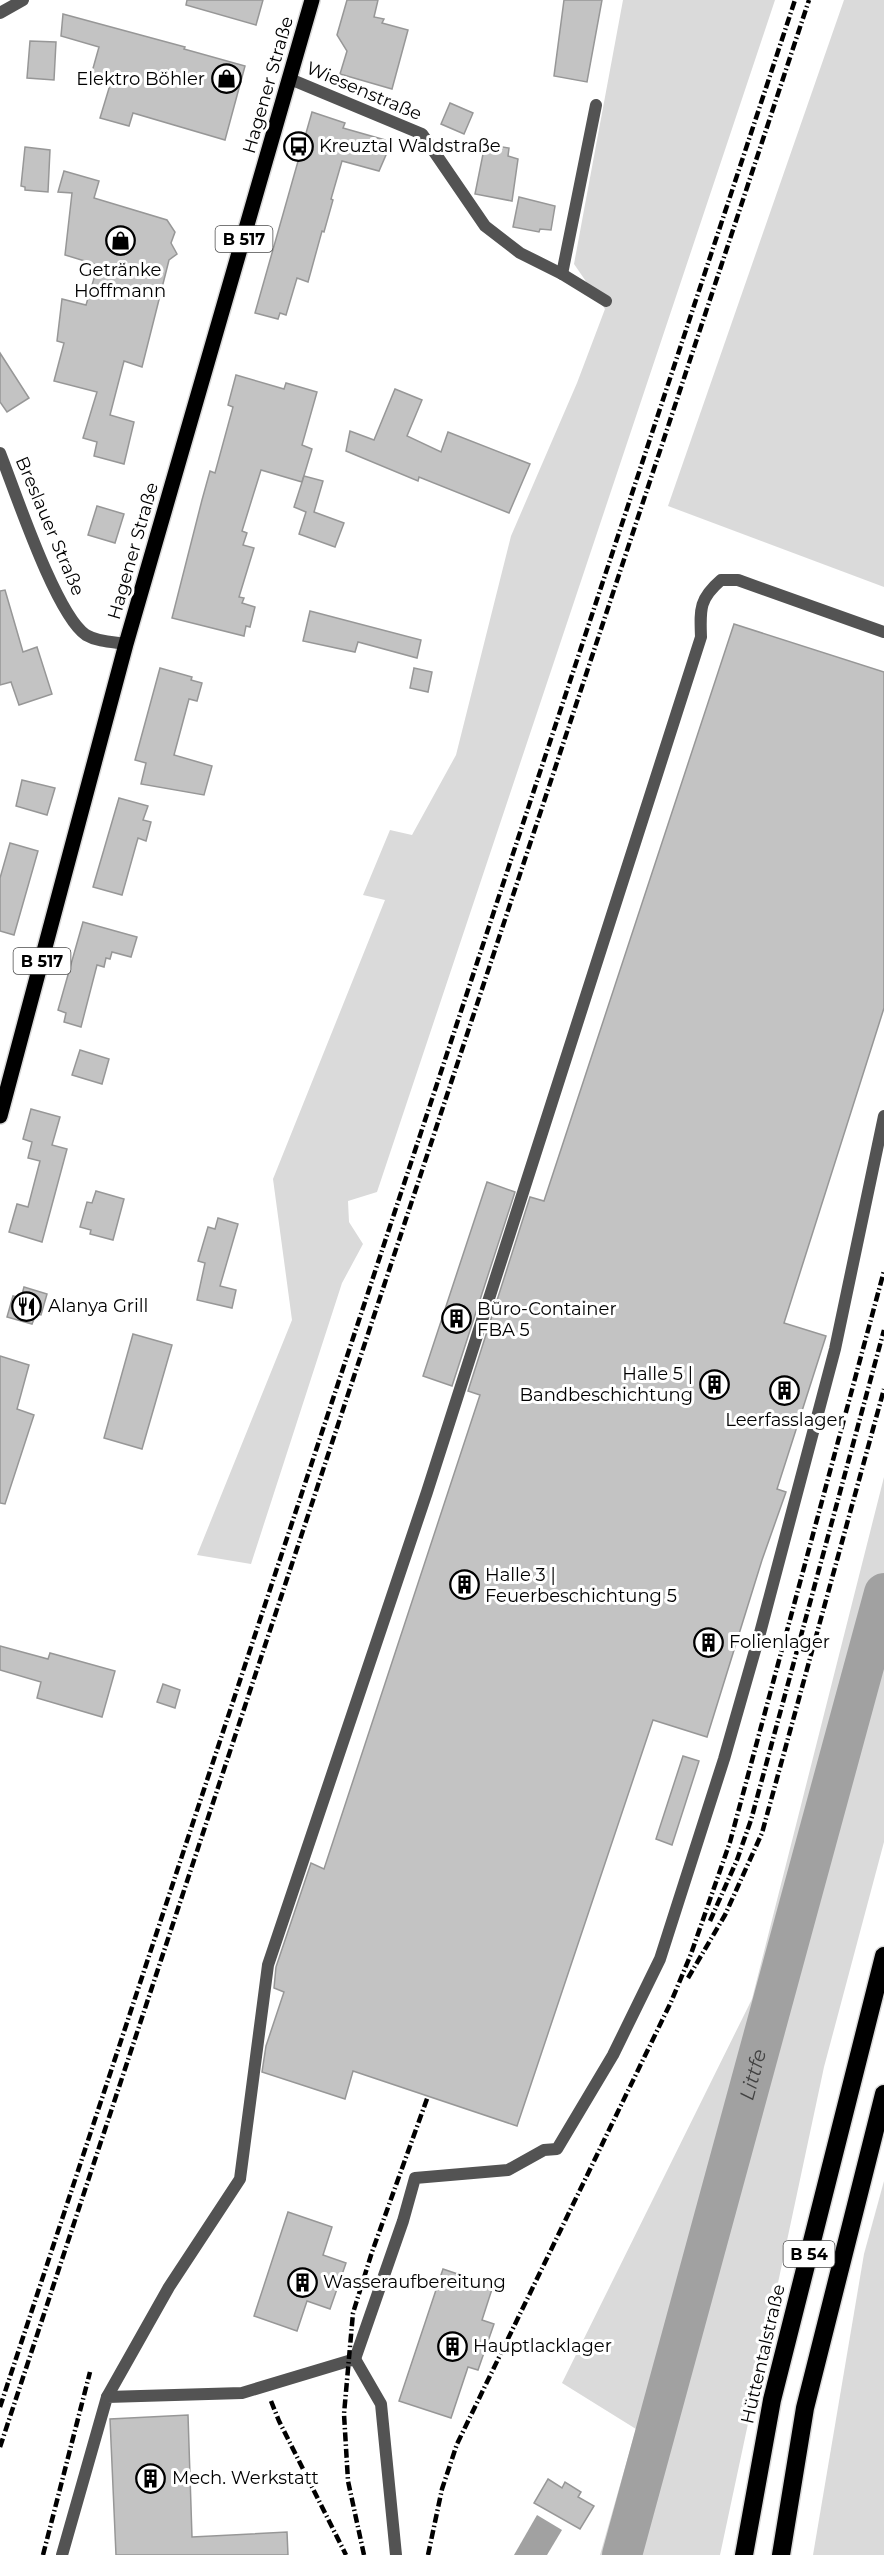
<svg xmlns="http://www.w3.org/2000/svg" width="884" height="2555" viewBox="0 0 884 2555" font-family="Montserrat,sans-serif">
	<rect width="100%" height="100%" fill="#fff"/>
	<g fill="#dadada">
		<polygon points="623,0 775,0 377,1192 348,1201 349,1222 363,1244 342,1283 251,1564 197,1555 292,1320 273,1179 385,900 363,895 390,830 412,835 456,755 511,536 577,383 605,309 574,264"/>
		<polygon points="844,0 884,0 884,587 668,506"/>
		<polygon points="884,1477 884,1842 824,2067 720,2555 600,2555 636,2429 562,2383 752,1999"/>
		<polygon points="884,2181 884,2555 813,2555 864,2254"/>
	</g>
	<polygon fill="#a1a1a1" points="537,2515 562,2530 547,2555 514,2555"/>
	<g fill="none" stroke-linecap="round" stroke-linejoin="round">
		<path stroke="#a1a1a1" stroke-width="40" id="s1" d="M622,2555L884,1593"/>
	</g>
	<g fill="#c3c3c3" stroke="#979797" stroke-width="1.5">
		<polygon points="187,0 263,0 256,25 186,5"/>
		<polygon points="347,0 378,0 374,17 384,19 382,23 408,30 392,89 340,74 347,51 337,35"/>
		<polygon points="564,0 602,0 587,82 554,76"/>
		<polygon points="63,14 185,47 184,49 245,66 225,140 133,113 129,126 100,118 110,85 90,79 99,47 61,36"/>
		<polygon points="30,41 56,42 54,80 27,78"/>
		<polygon points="450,103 473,113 464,134 441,124"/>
		<polygon points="312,112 345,123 343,128 385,140 389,148 379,171 342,161 331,199 333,200 324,232 322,231 308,282 297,278 286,315 280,313 278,319 255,313"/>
		<polygon points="485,144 509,148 508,156 518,159 512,201 475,194"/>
		<polygon points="25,147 50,150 48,192 25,190 25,187 21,186"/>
		<polygon points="64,171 99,181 94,198 167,220 175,232 171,243 177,254 169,260 142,367 124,361 110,415 134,422 124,464 94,456 97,442 83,438 97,392 54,381 64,343 57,341 62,299 86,305 98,265 65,255 72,193 58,192"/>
		<polygon points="519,197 555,206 551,230 540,229 539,232 513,227"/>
		<polygon points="0,353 29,398 7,412 0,402"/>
		<polygon points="236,375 284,389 286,383 317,392 302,445 312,449 302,482 261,470 242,531 247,533 243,545 254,548 239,597 244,598 242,603 255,607 250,627 246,626 244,636 172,618 202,500 210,471 215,473 233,407 228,405"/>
		<polygon points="395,389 422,400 407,436 441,452 448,432 530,464 509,513 419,477 418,481 346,451 350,431 374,440"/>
		<polygon points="304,476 323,481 314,512 344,523 335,547 299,534 306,512 294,507"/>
		<polygon points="97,506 124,514 115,543 88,535"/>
		<polygon points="5,590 23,652 37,647 52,694 19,705 11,682 0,685 0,591"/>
		<polygon points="310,611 421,640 417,658 358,642 355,652 303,641"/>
		<polygon points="734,624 884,672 884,1008 784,1323 826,1336 777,1489 786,1492 762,1560 707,1737 653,1720 517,2126 353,2071 345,2099 262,2072 266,2046 284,1992 274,1988 276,1967 311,1863 324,1869 480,1395 468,1391 530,1197 544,1201"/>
		<polygon points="160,668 192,677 191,680 202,683 197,701 189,699 174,755 212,766 204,795 141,784 146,763 135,760"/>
		<polygon points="414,668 432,672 428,692 410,688"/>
		<polygon points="22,780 55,788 47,815 16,806"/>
		<polygon points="119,798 148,806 143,820 151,822 146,841 138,838 122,895 93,887"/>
		<polygon points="10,843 38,851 14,935 0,931 0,878"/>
		<polygon points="83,922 137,937 131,957 112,952 110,959 106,958 104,967 97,965 81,1027 64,1022 66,1013 58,1010"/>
		<polygon points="80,1050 109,1059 102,1084 72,1075"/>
		<polygon points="31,1109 60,1117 52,1145 67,1149 42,1242 9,1232 17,1204 28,1207 40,1161 28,1158 32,1142 23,1139"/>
		<polygon points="487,1182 515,1192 452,1386 423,1376"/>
		<polygon points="96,1191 124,1199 113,1240 90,1234 91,1230 80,1227 87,1202 92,1203"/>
		<polygon points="218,1218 238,1224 220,1286 236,1290 232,1308 197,1300 205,1263 198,1261 208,1227 215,1229"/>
		<polygon points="24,1287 47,1294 41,1315 36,1314 32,1324 7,1317 13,1296 21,1298"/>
		<polygon points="133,1334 172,1345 142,1449 104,1438"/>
		<polygon points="0,1356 29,1365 17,1409 34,1415 5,1504 0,1503"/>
		<polygon points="0,1646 48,1659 50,1653 115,1671 102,1717 37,1698 41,1682 0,1670"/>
		<polygon points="163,1684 180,1690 175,1708 157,1702"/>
		<polygon points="683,1756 699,1761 672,1845 656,1839"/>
		<polygon points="288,2212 332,2227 323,2255 346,2263 330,2309 307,2301 297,2331 254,2316"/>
		<polygon points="443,2269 493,2286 482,2320 494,2324 478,2370 468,2367 451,2418 399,2401"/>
		<polygon points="188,2415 192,2537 287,2532 288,2555 116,2555 110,2419"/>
		<polygon points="548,2479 562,2488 565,2482 581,2492 578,2497 594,2506 580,2529 534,2503"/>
	</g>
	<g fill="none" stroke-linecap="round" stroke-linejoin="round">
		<defs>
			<polyline id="primary" points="0,1116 126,644 312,0"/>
			<g id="highway">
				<polyline points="744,2555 772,2400 884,1956"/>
				<polyline points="781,2555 805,2408 884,2094"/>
			</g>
		</defs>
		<use href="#primary" stroke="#dbdbdb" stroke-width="18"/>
		<use href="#highway" stroke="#dbdbdb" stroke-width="21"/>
		<g stroke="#535353" stroke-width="12">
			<polyline points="562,274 596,105"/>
			<polyline points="355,2359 403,2221 415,2178 508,2170 544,2150 557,2149 613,2055 660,1959 724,1759 760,1633 835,1349 884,1116"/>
			<path d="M107,2397L169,2287L240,2179L268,1965L427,1492L701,637C700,609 699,599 721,580H738L884,632"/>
			<polyline points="62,2555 107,2397 242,2393 355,2359 381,2404 396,2555"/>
		</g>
		<g stroke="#535353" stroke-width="12">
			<polyline points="0,13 23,0"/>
			<polyline points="290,79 422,134 485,226 520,253 562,274 606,301"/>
			<path d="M0,453C15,491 56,615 86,635C98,642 113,642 126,644"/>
		</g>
		<use href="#primary" stroke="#000" stroke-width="15"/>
		<use href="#highway" stroke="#000" stroke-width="18"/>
		<g stroke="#000" stroke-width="4.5" stroke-dasharray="9 3 1.5 3" stroke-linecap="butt">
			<polyline points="710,1921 737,1860 751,1820 884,1330"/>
			<polyline points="688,1978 725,1915 762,1833 884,1389"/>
			<polyline points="271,2401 279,2421 346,2555"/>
			<polyline points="0,2407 795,0"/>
			<polyline points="0,2447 809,0"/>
			<polyline points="43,2555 90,2372"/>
			<polyline points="364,2555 348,2481 344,2414 353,2313 372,2252 428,2096"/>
			<polyline points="428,2555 442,2489 457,2444 671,2002 691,1954 730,1842 884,1271"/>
		</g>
	</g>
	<defs>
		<symbol id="shop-ring" viewBox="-11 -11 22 22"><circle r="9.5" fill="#fff" stroke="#000" stroke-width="1.5"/><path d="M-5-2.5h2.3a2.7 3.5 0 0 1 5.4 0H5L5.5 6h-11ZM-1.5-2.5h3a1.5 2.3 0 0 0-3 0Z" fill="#000"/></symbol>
		<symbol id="bus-ring" viewBox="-11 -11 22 22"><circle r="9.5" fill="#fff" stroke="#000" stroke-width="1.5"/><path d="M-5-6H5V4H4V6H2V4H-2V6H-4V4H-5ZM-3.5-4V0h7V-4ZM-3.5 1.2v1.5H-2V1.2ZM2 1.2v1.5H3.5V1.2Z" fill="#000"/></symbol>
		<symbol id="restaurant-ring" viewBox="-11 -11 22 22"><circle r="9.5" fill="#fff" stroke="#000" stroke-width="1.5"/><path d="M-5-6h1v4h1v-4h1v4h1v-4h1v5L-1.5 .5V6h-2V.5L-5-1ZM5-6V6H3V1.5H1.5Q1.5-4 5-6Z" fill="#000"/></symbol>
		<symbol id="building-ring" viewBox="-11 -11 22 22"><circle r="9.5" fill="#fff" stroke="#000" stroke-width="1.5"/><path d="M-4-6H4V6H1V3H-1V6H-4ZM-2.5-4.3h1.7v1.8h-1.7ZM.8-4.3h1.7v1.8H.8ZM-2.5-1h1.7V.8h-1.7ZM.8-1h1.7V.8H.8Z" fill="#000"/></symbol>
	</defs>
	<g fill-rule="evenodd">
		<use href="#shop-ring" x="210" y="62" width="33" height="33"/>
		<use href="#bus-ring" x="282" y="130" width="33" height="33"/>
		<use href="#shop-ring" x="104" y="224" width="33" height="33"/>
		<use href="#restaurant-ring" x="10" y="1290" width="33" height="33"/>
		<use href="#building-ring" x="440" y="1302" width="33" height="33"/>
		<use href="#building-ring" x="698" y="1368" width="33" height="33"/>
		<use href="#building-ring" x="768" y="1374" width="33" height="33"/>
		<use href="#building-ring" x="448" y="1568" width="33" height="33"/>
		<use href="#building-ring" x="692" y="1626" width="33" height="33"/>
		<use href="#building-ring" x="286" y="2266" width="33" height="33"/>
		<use href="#building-ring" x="436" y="2330" width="33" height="33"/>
		<use href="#building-ring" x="134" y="2462" width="33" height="33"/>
	</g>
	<g text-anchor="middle" stroke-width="6" stroke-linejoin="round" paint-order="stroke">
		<g fill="#fff" stroke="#4c4c4c" stroke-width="1.5">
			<rect x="215.5" y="226" width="57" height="26" rx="4.5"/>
			<rect x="13.5" y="948" width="57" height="26" rx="4.5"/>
			<rect x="783.5" y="2241" width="51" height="26" rx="4.5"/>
		</g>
		<g font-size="16" font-weight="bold" fill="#000">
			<text x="244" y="245">B 517</text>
			<text x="42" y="967">B 517</text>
			<text x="809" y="2260">B 54</text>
		</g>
		<g font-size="18" fill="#000" stroke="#fff" text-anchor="start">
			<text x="205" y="85" text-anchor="end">Elektro Böhler</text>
			<text x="319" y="152">Kreuztal Waldstraße</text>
			<text x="120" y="276" text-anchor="middle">Getränke<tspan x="120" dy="21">Hoffmann</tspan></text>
			<text x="48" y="1312">Alanya Grill</text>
			<text x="477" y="1315">Büro-Container<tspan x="477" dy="21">FBA 5</tspan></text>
			<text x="693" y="1380" text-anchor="end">Halle 5 |<tspan x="693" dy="21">Bandbeschichtung</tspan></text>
			<text x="785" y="1426" text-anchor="middle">Leerfasslager</text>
			<text x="485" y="1581">Halle 3 |<tspan x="485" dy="21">Feuerbeschichtung 5</tspan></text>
			<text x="729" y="1648">Folienlager</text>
			<text x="323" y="2288">Wasseraufbereitung</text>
			<text x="473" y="2352">Hauptlacklager</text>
			<text x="172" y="2484">Mech. Werkstatt</text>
		</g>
		<g font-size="18" fill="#000" stroke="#fff">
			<text transform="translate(268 85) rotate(-74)" y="6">Hagener Straße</text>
			<text transform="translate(364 91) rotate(23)" y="6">Wiesenstraße</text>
			<text transform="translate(50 526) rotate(67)" y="6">Breslauer Straße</text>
			<text transform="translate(133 551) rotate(-74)" y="6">Hagener Straße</text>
			<text transform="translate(763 2354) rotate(-77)" y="6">Hüttentalstraße</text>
		</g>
		<g font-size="20" font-style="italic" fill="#424242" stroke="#fff">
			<text dy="7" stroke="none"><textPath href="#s1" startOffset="498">Littfe</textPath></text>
		</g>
	</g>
</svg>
